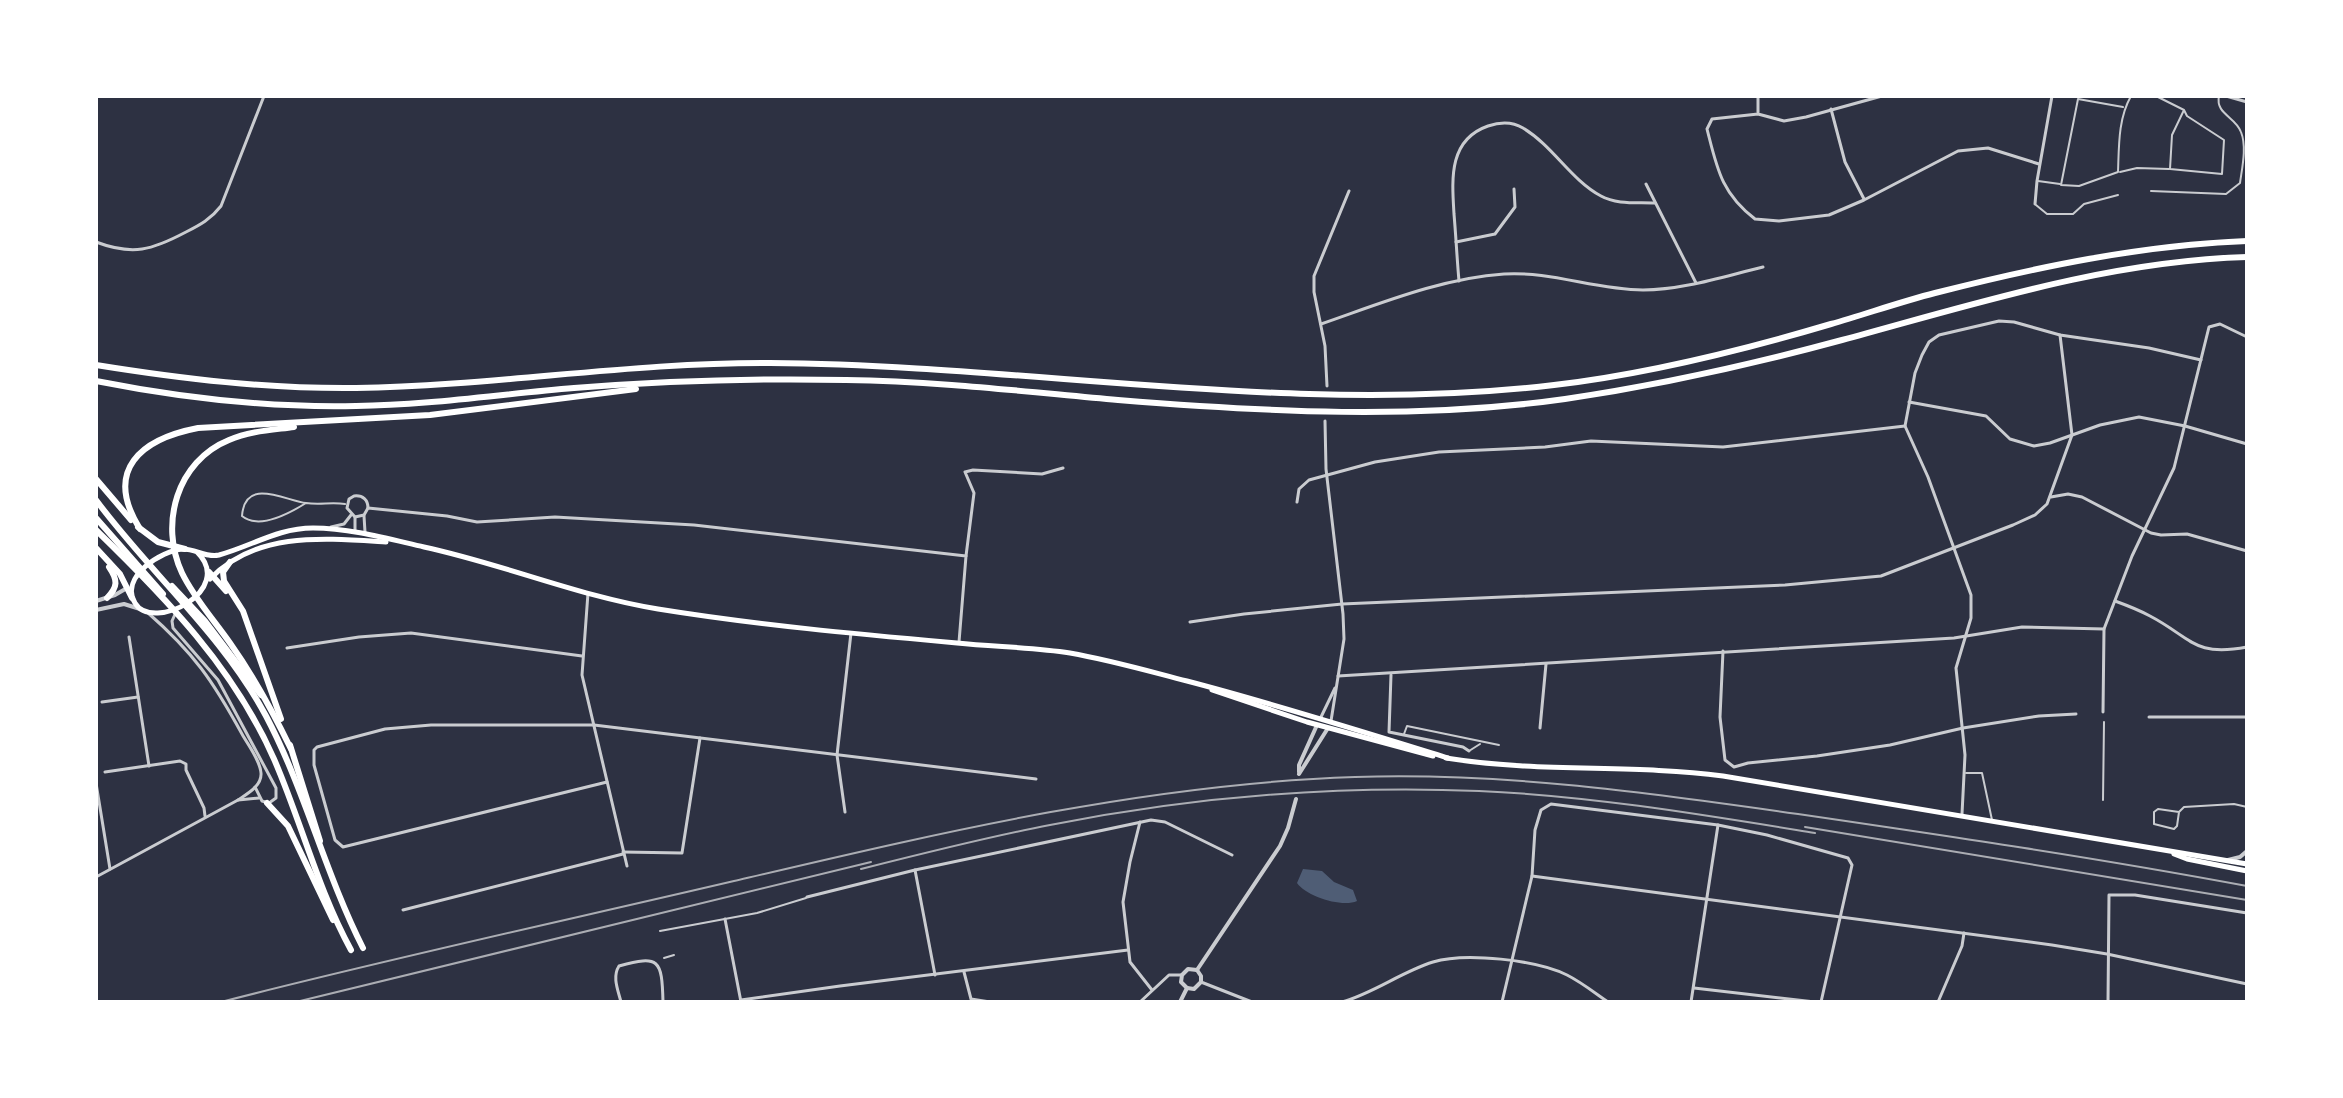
<svg xmlns="http://www.w3.org/2000/svg" width="2343" height="1098" viewBox="0 0 2343 1098" font-family="'DejaVu Sans',sans-serif">
	<rect width="100%" height="100%" fill="#2d3142"/>
	<path fill="#4f5d75" d="M1303,869L1322,871L1334,882L1353,890L1357,901C1342,908 1306,896 1297,883Z"/>
	<g fill="none" stroke-linecap="round" stroke-linejoin="round">
		<g stroke="#caccd0" stroke-width="2">
			<polyline points="2156,96 2184,110 2187,116 2224,140 2222,174 2170,169 2172,135 2184,110"/>
			<path d="M2123,107L2078,99L2061,185L2079,186L2118,172C2119,146 2118,119 2131,96"/>
			<polyline points="2120,172 2137,168 2169,169"/>
			<polyline points="2038,181 2060,184"/>
			<path d="M2151,191L2226,194L2240,183C2242,168 2247,147 2241,132C2236,117 2215,114 2219,96"/>
			<polyline points="2036,205 2047,214 2073,214 2084,204 2118,195"/>
			<path d="M306,503C290,513 259,530 242,516C245,476 286,501 306,503C319,505 332,502 345,504"/>
			<polyline points="1404,734 1407,726 1499,745"/>
			<polyline points="1469,751 1480,744"/>
			<polyline points="1966,773 1982,773 1992,820"/>
			<polyline points="2179,812 2177,826 2174,829 2154,824 2154,812 2158,809 2179,812 2184,807 2234,804 2247,807"/>
			<polyline points="660,931 757,913 806,898"/>
		</g>
		<g stroke="#caccd0" stroke-width="2">
			<polyline points="2103,800 2104,722"/>
			<polyline points="664,958 674,955"/>
		</g>
		<g stroke="#caccd0" stroke-width="3">
			<polyline points="1758,96 1758,112"/>
			<path d="M1882,96L1806,117L1784,121L1758,114L1712,119L1707,129C1717,168 1721,193 1755,219L1779,221L1829,215L1864,200L1958,151L1988,148L2039,164"/>
			<polyline points="2226,96 2247,102"/>
			<polyline points="1831,109 1845,162 1864,199"/>
			<polyline points="1646,184 1696,283"/>
			<polyline points="2035,204 2037,181 2052,96"/>
			<path d="M96,242C133,256 152,250 186,232C200,225 211,219 221,206L264,96"/>
			<polyline points="1456,242 1495,234 1515,207 1514,189"/>
			<path d="M1459,281C1457,259 1456,237 1454,214C1452,180 1448,140 1488,126C1500,122 1513,122 1523,128C1553,146 1571,180 1601,196C1617,205 1638,202 1655,203"/>
			<path d="M1321,324C1379,304 1442,278 1504,274C1551,271 1596,290 1643,290C1683,290 1725,276 1763,267"/>
			<polyline points="1327,386 1325,346 1314,292 1314,276 1349,191"/>
			<polyline points="1909,402 1986,416 2010,439 2034,446 2050,443 2100,425 2139,417 2185,426 2247,444"/>
			<polyline points="1325,421 1326,469 1343,614 1344,639 1331,721"/>
			<polyline points="2051,497 2068,494 2082,497 2151,533 2161,535 2187,534 2247,551"/>
			<polyline points="1297,502 1299,489 1309,480 1375,462 1439,452 1545,447 1591,441 1723,447 1905,426"/>
			<polyline points="364,516 365,532"/>
			<polyline points="355,517 364,515 368,508 447,516 477,522 555,517 694,525 966,556 959,642"/>
			<polyline points="331,527 344,524 351,515"/>
			<path d="M355,530V517L347,508L349,499L354,496C363,495 368,500 368,508"/>
			<polyline points="966,556 974,493 965,472 973,470 1042,474 1063,468"/>
			<polyline points="588,593 582,675 627,866"/>
			<path d="M2115,601C2126,605 2139,610 2150,616C2192,638 2193,657 2247,647"/>
			<path d="M147,612C194,653 213,681 242,734C248,745 260,760 261,773C262,786 247,794 238,800"/>
			<polyline points="176,612 172,621 173,628 218,680 276,788 276,798 269,803 262,801 255,787"/>
			<polyline points="1190,622 1244,614 1342,604 1785,585 1881,576 2013,525 2035,515 2047,504 2072,435 2060,335"/>
			<polyline points="129,637 149,766"/>
			<polyline points="287,648 359,637 411,633 582,656"/>
			<polyline points="1723,651 1720,717 1725,760 1734,767 1748,763 1817,756 1890,745 1963,728 2039,716 2076,714"/>
			<polyline points="1391,675 1389,732 1463,747 1469,751"/>
			<polyline points="1338,676 1954,638 2022,627 2104,629"/>
			<polyline points="102,702 138,697"/>
			<polyline points="2103,712 2104,629 2132,556 2174,468 2209,327 2220,324 2247,337"/>
			<polyline points="1321,717 1335,688"/>
			<polyline points="2149,717 2247,717"/>
			<polyline points="1540,728 1546,664"/>
			<polyline points="105,772 180,761 186,764 186,770 204,808 205,816"/>
			<polyline points="607,782 343,847 335,840 314,765 314,750 317,747 385,729 431,725 594,725 1036,779"/>
			<polyline points="96,783 110,869"/>
			<polyline points="845,812 837,755 851,633"/>
			<polyline points="1962,814 1965,755 1956,668 1971,618 1971,595 1928,477 1905,426 1915,373 1922,355 1929,342 1939,335 1999,321 2014,322 2060,335 2149,348 2201,360"/>
			<polyline points="1140,822 1130,862 1123,902 1130,962 1152,990"/>
			<polyline points="623,852 682,853 700,738"/>
			<polyline points="915,870 935,975"/>
			<polyline points="1532,876 2052,945 2107,954 2247,984"/>
			<polyline points="96,877 238,800 259,798"/>
			<polyline points="807,897 915,870 1151,820 1165,822 1232,855"/>
			<polyline points="403,910 623,854"/>
			<polyline points="725,919 741,1002"/>
			<polyline points="964,972 971,999 990,1002"/>
			<polyline points="1201,982 1252,1002"/>
			<polyline points="1694,988 1815,1002"/>
			<polyline points="741,1000 840,986 1128,950"/>
			<path d="M621,1002C618,990 612,977 619,966C659,955 662,959 663,1002"/>
			<polyline points="1140,1002 1169,975 1182,975"/>
			<path d="M1342,1002C1374,993 1401,972 1433,962C1465,952 1537,960 1567,975C1581,982 1595,993 1608,1002"/>
			<polyline points="1502,1002 1532,876 1535,830 1541,810 1551,804 1718,825 1767,835 1848,858 1852,865 1821,1002"/>
			<polyline points="1691,1002 1718,825"/>
			<polyline points="1938,1002 1962,946 1964,933"/>
			<polyline points="2108,1002 2109,895 2135,895 2247,913"/>
		</g>
		<g stroke="#caccd0" stroke-width="4">
			<polyline points="96,601 115,595 127,588"/>
			<polyline points="96,610 124,604 140,609"/>
			<polyline points="1299,772 1299,765 1317,725"/>
			<polyline points="1299,774 1328,728"/>
			<polyline points="2228,860 2240,857 2247,851"/>
			<polyline points="1197,970 1280,846 1288,828 1296,799"/>
			<polyline points="1187,988 1181,982 1182,975 1188,969 1197,970"/>
			<polyline points="1187,988 1194,989 1201,982 1201,976 1197,970"/>
			<polyline points="1180,1002 1187,988"/>
		</g>
		<g stroke="#fff" stroke-width="5">
			<path d="M197,552C236,590 153,633 135,603C119,577 162,550 183,549C196,549 206,558 219,555C252,546 278,528 313,528C350,528 389,539 424,547C503,564 578,596 658,609C757,625 857,634 957,643C995,647 1033,647 1070,653C1110,660 1148,671 1187,681C1275,704 1361,731 1448,758"/>
			<path d="M210,579C256,531 325,538 386,542"/>
			<polyline points="1212,690 1307,722 1433,756"/>
			<path d="M1446,758C1538,773 1632,764 1723,776L2247,864"/>
			<polyline points="2174,854 2187,859 2247,871"/>
		</g>
		<g stroke="#fff" stroke-width="6">
			<path d="M96,365C183,379 268,389 356,388C494,386 632,362 770,363C1032,365 1293,416 1554,385C1648,374 1740,351 1831,324C1866,314 1900,302 1935,293C2037,267 2142,245 2247,241"/>
			<path d="M96,381C182,398 269,408 356,406C429,405 501,394 574,388C664,381 755,378 846,380C937,381 1028,392 1118,400C1267,412 1417,420 1565,399C1659,385 1750,365 1842,340C1975,304 2108,261 2247,257"/>
			<polyline points="96,479 131,520"/>
			<path d="M96,500C150,573 223,635 266,716C305,790 325,873 363,948"/>
			<polyline points="96,518 163,594"/>
			<polyline points="138,527 158,542 185,549"/>
			<path d="M140,529C103,470 141,439 198,428L430,415L636,389"/>
			<path d="M96,530C166,598 234,668 274,759C301,821 318,890 351,950"/>
			<polyline points="96,548 120,574 132,598"/>
			<polyline points="230,562 223,572 224,581 243,611 281,719"/>
			<polyline points="209,572 226,591"/>
			<polyline points="172,586 205,621 261,695"/>
			<path d="M107,598C118,587 118,580 109,567"/>
			<polyline points="290,745 320,841"/>
			<path d="M291,749C273,712 254,677 230,643C214,620 194,598 182,573C159,524 177,461 229,440C250,431 272,430 294,427"/>
			<polyline points="267,803 288,826 333,920"/>
		</g>
		<g stroke="#abadb3" stroke-width="2">
			<polyline points="1805,827 2247,900"/>
			<path d="M861,869C924,853 987,837 1050,825C1191,797 1336,785 1479,791C1592,796 1704,815 1815,833"/>
			<path d="M221,1002C392,958 563,921 734,881C939,833 1144,784 1355,777C1504,772 1651,793 1798,814C1948,836 2098,858 2247,886"/>
			<polyline points="296,1002 871,862"/>
		</g>
	</g>
	<rect width="2343" height="1098" fill="none" stroke="#ffffff" stroke-width="196"/>
</svg>
